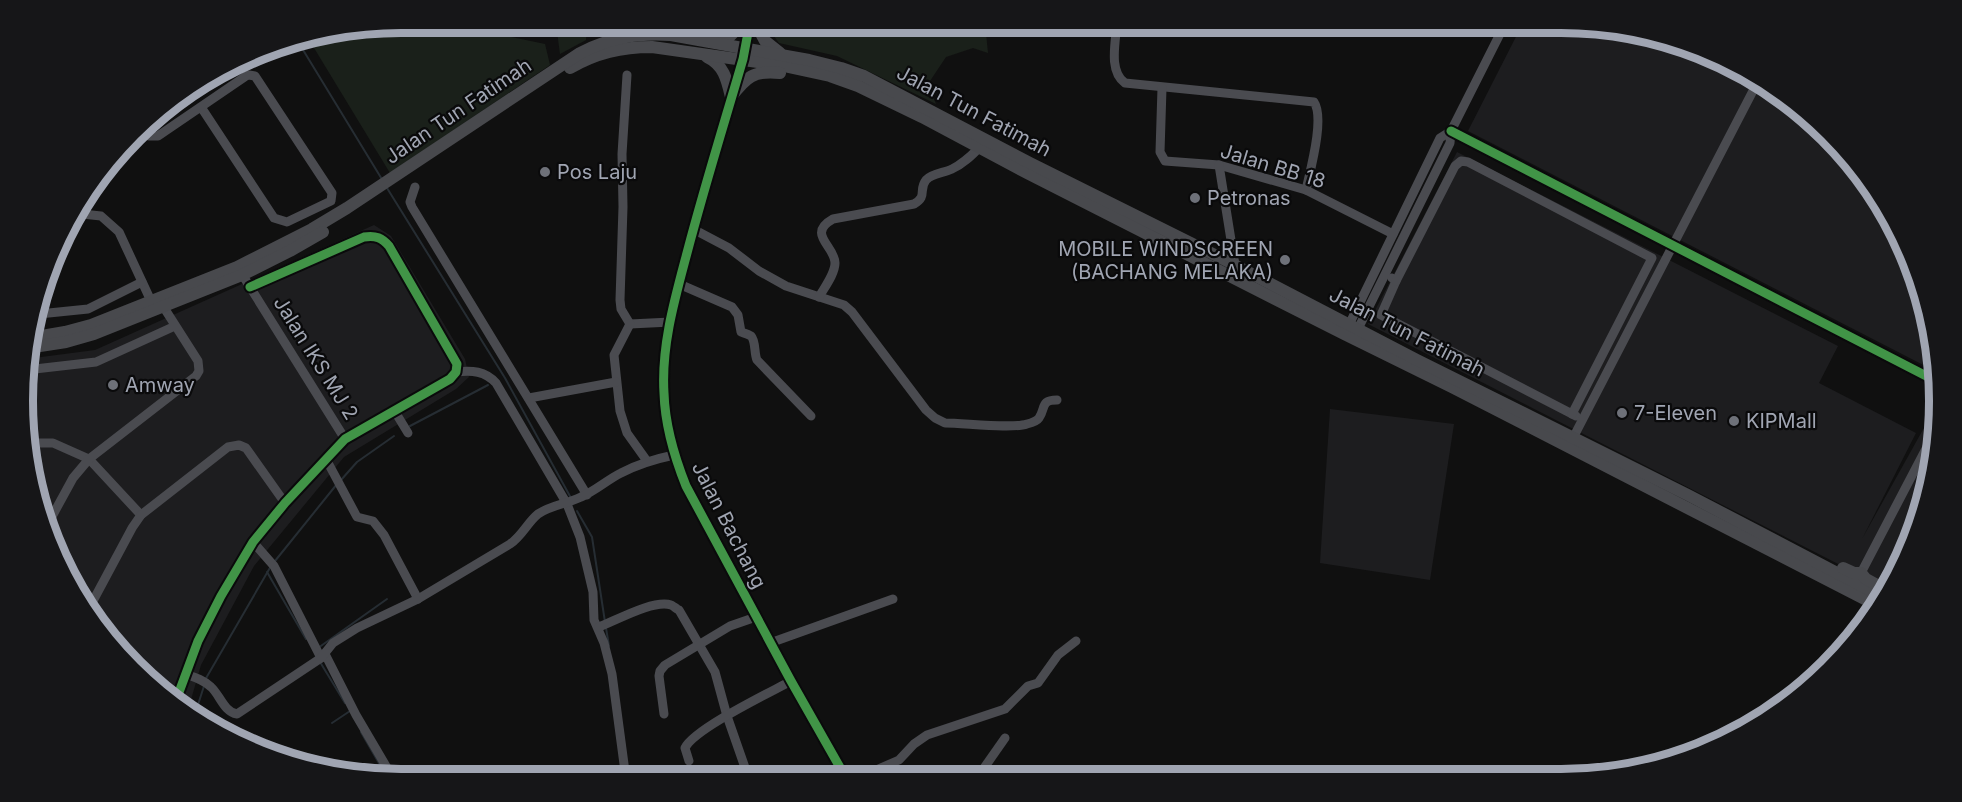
<svg xmlns="http://www.w3.org/2000/svg" width="1962" height="802" viewBox="0 0 1962 802" font-family="Inter,sans-serif">
	<rect width="100%" height="100%" fill="#101010"/>
	<g fill="#1d1d1f">
		<polygon points="1523,23 1561,23 1682,42 1810,116 1900,233 1937,372 1468,131"/>
		<polygon points="1457,152 1838,346 1819,383 1916,433 1862,539 1935,408 1920,522 1888,587 1846,568 1368,324"/>
		<polygon points="374,225 391,236 465,359 469,377 456,389 344,457 254,566 201,665 188,710 170,701 86,611 30,475 26,359 95,350"/>
		<polygon points="1330,409 1454,424 1430,580 1320,563"/>
	</g>
	<g fill="#1a201a">
		<polygon points="401,23 445,23 545,44 550,65 390,173 308,38"/>
		<polygon points="556,23 587,23 586,40 560,54"/>
		<polygon points="770,23 985,23 988,53 973,48 946,57 928,84 936,104 837,56 779,43 769,29"/>
	</g>
	<g fill="none" stroke-linecap="round" stroke-linejoin="round">
		<g stroke="#262d33" stroke-width="2">
			<polyline points="297,40 383,181"/>
			<polyline points="387,188 505,378 571,498"/>
			<polyline points="410,426 488,385"/>
			<polyline points="341,480 357,462 394,436"/>
			<polyline points="577,511 592,537 605,622"/>
			<polyline points="275,561 337,484"/>
			<polyline points="267,572 306,639"/>
			<polyline points="606,628 609,646"/>
			<polyline points="318,648 387,599"/>
			<polyline points="320,662 345,703"/>
			<polyline points="205,680 271,566"/>
			<polyline points="195,714 204,686"/>
			<polyline points="332,723 350,711"/>
			<polyline points="361,732 387,777"/>
		</g>
		<g stroke="#4a4b50" stroke-width="9">
			<path d="M1117,22C1116,41 1108,71 1125,83L1314,102C1325,118 1310,171 1306,190"/>
			<polyline points="1249,22 1288,26 1440,29 1452,29 1462,22"/>
			<polyline points="627,75 622,154 623,207 620,300 621,309 630,324 671,322"/>
			<polyline points="1162,88 1160,152 1165,161 1219,165 1306,190 1393,234"/>
			<polyline points="141,129 149,136 158,136 246,76 249,75 255,76 332,193 331,201 287,222 274,218 201,107"/>
			<polyline points="1451,131 1934,380"/>
			<polyline points="1219,165 1235,265"/>
			<polyline points="415,187 410,202 412,207 587,495"/>
			<polyline points="73,213 101,216 119,232 151,301"/>
			<path d="M693,229L729,248L759,271L786,286L844,305L852,312L926,410L935,418L945,423C964,423 1012,429 1027,424C1031,423 1037,421 1039,418C1046,408 1040,400 1057,400"/>
			<polyline points="240,271 345,439"/>
			<polyline points="1392,278 1396,281 1381,315 1576,416"/>
			<polyline points="1396,281 1455,166 1461,161 1468,162 1652,258 1572,414"/>
			<path d="M679,284L732,307L738,315L741,332C744,333 748,334 751,336C756,341 754,354 757,360L811,416"/>
			<path d="M819,297C824,288 835,274 835,263C835,246 806,234 833,219L914,204C928,196 918,190 926,180C932,173 944,173 952,169C963,164 971,156 979,148"/>
			<polyline points="39,314 88,309 142,282"/>
			<polyline points="630,324 614,355 620,411 627,433 647,461"/>
			<polyline points="1347,329 1440,138 1451,131"/>
			<polyline points="1356,333 1450,143 1451,131 1506,22"/>
			<polyline points="26,370 96,362 175,326"/>
			<path d="M456,372C472,370 485,371 496,383L567,504L580,537L593,592L594,620L604,643L612,674L626,779"/>
			<polyline points="529,398 616,382"/>
			<polyline points="394,410 408,433"/>
			<polyline points="1573,438 1756,85"/>
			<polyline points="29,443 53,443 89,459 141,515"/>
			<polyline points="326,459 357,517 373,521 384,535 418,599"/>
			<polyline points="49,522 73,478 89,459 196,376 199,371 198,361 161,303"/>
			<polyline points="253,542 274,566 321,658"/>
			<polyline points="1861,573 1930,441"/>
			<polyline points="87,612 132,528 141,515 228,447 239,445 246,448 285,503"/>
			<path d="M599,627C615,621 654,599 671,605C672,605 678,610 679,610L715,672L727,716L749,779"/>
			<polyline points="770,643 893,599"/>
			<polyline points="325,654 356,715 393,778"/>
			<path d="M185,674C194,677 204,680 211,687C220,695 224,712 237,714L321,658L333,643L357,628L418,599L510,544C522,536 527,523 538,514C551,505 567,504 581,497C595,491 607,480 621,473C638,464 655,459 674,455"/>
			<path d="M175,703L198,641L221,596L253,542L285,503L345,439L450,379L456,372L457,364L389,246C382,238 376,235 364,237L250,287"/>
			<polyline points="664,714 659,676 660,671 665,665 730,626 756,617"/>
			<path d="M689,761L685,748C694,729 769,693 791,681"/>
			<polyline points="1428,777 1428,772"/>
			<polyline points="858,778 899,760 914,744 927,735 1005,709 1028,686 1038,683 1058,655 1076,641"/>
			<polyline points="977,778 1005,738"/>
			<path d="M446,779C455,773 461,771 469,779"/>
		</g>
		<path stroke="#4a4b50" stroke-width="10" d="M750,22L743,59C724,124 704,188 687,253C675,298 661,346 664,393C665,426 674,456 686,486L791,681L846,778"/>
		<g stroke="#48494d" stroke-width="12">
			<polyline points="755,22 765,41 780,53"/>
			<polyline points="715,40 729,37 744,22"/>
			<path d="M707,57C724,65 727,80 731,97"/>
			<path d="M570,68C596,53 621,47 652,47L779,65L830,76L858,86L922,117L1027,173L1344,334L1452,387L1878,606"/>
			<path d="M731,97C746,77 754,70 780,73"/>
			<path d="M30,338L65,332L91,325L237,267L312,229L347,208L580,53C612,37 636,33 671,35L809,60L841,68L864,76L1030,163L1225,260L1417,360L1688,495L1883,597"/>
			<polyline points="27,348 66,342 94,334 242,275 290,251 323,232"/>
			<polyline points="1843,568 1854,573 1861,573 1866,579 1877,585"/>
		</g>
		<defs>
			<g id="cycleway">
				<path d="M750,22L743,59C724,124 704,188 687,253C675,298 661,346 664,393C665,426 674,456 686,486L791,681L846,778"/>
				<polyline points="1451,131 1934,380"/>
				<path d="M175,703L198,641L221,596L253,542L285,503L345,439L450,379L456,372L457,364L389,246C382,238 376,235 364,237L250,287"/>
			</g>
		</defs>
		<use href="#cycleway" stroke="#0a0a0b" stroke-width="13"/>
		<use href="#cycleway" stroke="#419447" stroke-width="9"/>
	</g>
	<g fill="#6e7179" stroke="#0a0a0b" stroke-width="2">
		<circle cx="545" cy="172" r="6"/>
		<circle cx="1195" cy="198" r="6"/>
		<circle cx="1285" cy="260" r="6"/>
		<circle cx="113" cy="385" r="6"/>
		<circle cx="1622" cy="413" r="6"/>
		<circle cx="1734" cy="421" r="6"/>
	</g>
	<g text-anchor="middle" stroke-width="4.5" stroke-linejoin="round" paint-order="stroke">
		<g font-size="20" fill="#a0a5b2" stroke="#0a0a0b">
			<text transform="translate(458 111) rotate(-34)" y="7">Jalan Tun Fatimah</text>
			<text transform="translate(974 111) rotate(28)" y="7">Jalan Tun Fatimah</text>
			<text transform="translate(1273 166) rotate(17)" y="7">Jalan BB 18</text>
			<text transform="translate(1407 332) rotate(27)" y="7">Jalan Tun Fatimah</text>
			<text transform="translate(316 358) rotate(58)" y="7">Jalan IKS MJ 2</text>
			<text transform="translate(729 525) rotate(63)" y="7">Jalan Bachang</text>
		</g>
		<g font-size="20" fill="#a0a5b2" stroke="#0a0a0b" text-anchor="start">
			<text x="557" y="179">Pos Laju</text>
			<text x="1207" y="205">Petronas</text>
			<text x="1273" y="256" text-anchor="end">MOBILE WINDSCREEN<tspan x="1273" dy="23">(BACHANG MELAKA)</tspan></text>
			<text x="125" y="392">Amway</text>
			<text x="1634" y="420">7-Eleven</text>
			<text x="1746" y="428">KIPMall</text>
		</g>
	</g>
	<path d="M0 0H1962V802H0ZM401 33H1561A368 368 0 0 1 1929 401V401A368 368 0 0 1 1561 769H401A368 368 0 0 1 33 401V401A368 368 0 0 1 401 33Z" fill="#161618" fill-rule="evenodd"/>
	<path fill="none" stroke="#a0a5b2" stroke-width="8" d="M401 33H1561A368 368 0 0 1 1929 401V401A368 368 0 0 1 1561 769H401A368 368 0 0 1 33 401V401A368 368 0 0 1 401 33Z"/>
</svg>
